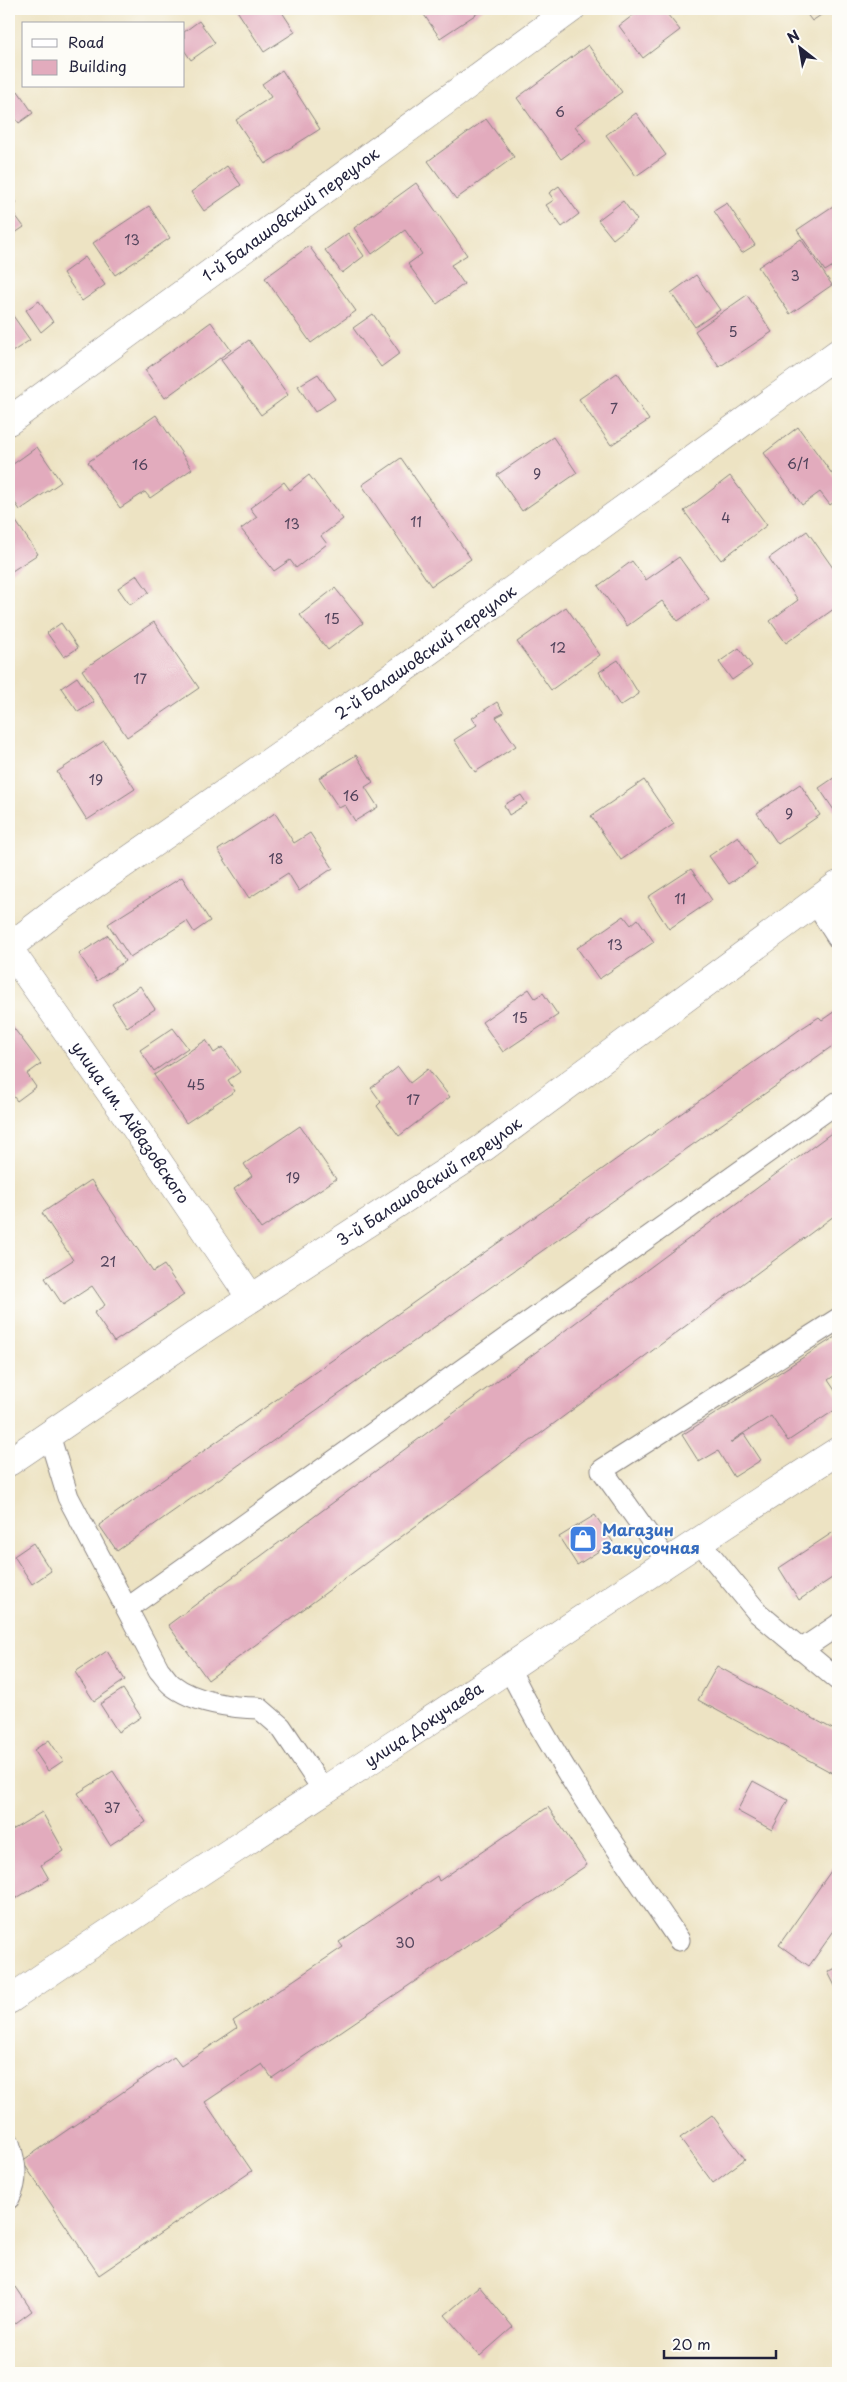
<svg xmlns="http://www.w3.org/2000/svg" width="847" height="2382" viewBox="0 0 847 2382" font-family="'Playpen Sans',sans-serif">
	<rect width="100%" height="100%" fill="#fdfcf7"/>
	<filter id="ink" filterUnits="userSpaceOnUse"><feTurbulence type="fractalNoise" baseFrequency=".02" numOctaves="2"/><feDisplacementMap in="SourceGraphic" scale="10" xChannelSelector="R" yChannelSelector="G"/><feConvolveMatrix kernelMatrix="1 2 1 2 8 2 1 2 1" color-interpolation-filters="sRGB"/></filter>
	<filter id="wash" filterUnits="userSpaceOnUse"><feTurbulence type="fractalNoise" baseFrequency=".0096" numOctaves="4" result="noise"/><feDisplacementMap in="SourceGraphic" scale="20" xChannelSelector="R" yChannelSelector="G"/><feGaussianBlur stdDeviation="1.12" result="paint"/><feColorMatrix in="noise" values="0 0 0 0 0 0 0 0 0 0 0 0 0 0 0 0 0 1.4 0 .05"/><feComposite in="paint" operator="in"/></filter>
	<g filter="url(#wash)">
		<rect width="100%" height="100%" fill="#ede3c3"/>
		<g id="blocks">
			<g fill="#e2abbd">
				<polygon points="236,9 280,9 295,32 264,52"/>
				<polygon points="420,9 484,9 440,38"/>
				<polygon points="641,9 663,9 680,30 643,58 619,26"/>
				<polygon points="803,9 830,9 812,21"/>
				<polygon points="199,21 215,43 191,60 184,50 184,32"/>
				<polygon points="588,45 622,92 575,126 586,141 561,159 517,98"/>
				<polygon points="282,70 320,129 265,164 236,120 271,97 262,84"/>
				<polygon points="18,91 33,113 19,123 9,110 9,98"/>
				<polygon points="636,113 666,155 636,176 606,135"/>
				<polygon points="486,119 514,157 456,199 428,161"/>
				<polygon points="227,166 241,185 204,211 191,192"/>
				<polygon points="416,183 467,255 451,265 464,284 437,304 408,264 422,254 405,230 372,254 354,228"/>
				<polygon points="559,186 579,214 562,227 546,205 554,200 549,193"/>
				<polygon points="9,191 17,203 10,208 24,227 9,237"/>
				<polygon points="623,201 637,220 613,239 598,220"/>
				<polygon points="727,203 755,245 742,253 714,211"/>
				<polygon points="149,206 170,238 115,275 93,243"/>
				<polygon points="833,206 838,213 838,263 825,271 797,230"/>
				<polygon points="348,233 364,256 342,273 325,250"/>
				<polygon points="801,239 832,285 790,314 758,267"/>
				<polygon points="309,246 356,311 311,343 265,278"/>
				<polygon points="85,257 105,285 82,301 63,273"/>
				<polygon points="696,275 720,310 695,327 671,293"/>
				<polygon points="747,295 772,332 719,367 695,331"/>
				<polygon points="39,301 53,322 41,332 26,310"/>
				<polygon points="9,310 30,340 9,354"/>
				<polygon points="373,314 400,353 381,367 353,328"/>
				<polygon points="211,322 231,350 165,398 145,370"/>
				<polygon points="249,340 288,395 261,415 221,360"/>
				<polygon points="617,373 649,420 611,445 579,399"/>
				<polygon points="318,374 335,399 315,412 298,386"/>
				<polygon points="156,415 192,469 150,498 145,492 120,508 88,462"/>
				<polygon points="798,427 835,478 838,475 838,499 830,505 820,492 802,505 764,453"/>
				<polygon points="553,437 577,473 522,511 497,475"/>
				<polygon points="37,447 61,482 20,510 9,494 9,467"/>
				<polygon points="401,458 471,559 431,586 362,485"/>
				<polygon points="309,475 343,519 321,536 327,544 296,568 290,560 274,571 241,529 257,517 250,508 284,482 290,490"/>
				<polygon points="730,476 767,525 721,560 684,511"/>
				<polygon points="13,517 38,554 9,573 9,520"/>
				<polygon points="807,531 838,575 838,606 786,643 770,621 798,600 769,558"/>
				<polygon points="679,557 709,599 678,621 662,601 627,626 598,586 632,561 646,580"/>
				<polygon points="137,575 149,592 130,605 118,588"/>
				<polygon points="335,588 363,623 328,650 300,615"/>
				<polygon points="566,607 600,655 551,690 517,642"/>
				<polygon points="154,622 199,688 127,737 82,670"/>
				<polygon points="61,623 78,648 64,657 47,633"/>
				<polygon points="739,648 752,666 732,680 719,662"/>
				<polygon points="618,660 639,694 620,706 599,672"/>
				<polygon points="77,677 94,702 78,712 61,688"/>
				<polygon points="497,702 504,713 496,717 516,746 475,772 454,740 477,725 472,718"/>
				<polygon points="104,741 135,789 87,820 57,772"/>
				<polygon points="356,755 373,782 365,787 378,807 355,821 345,805 339,808 319,778"/>
				<polygon points="838,775 838,816 819,788"/>
				<polygon points="644,780 674,824 621,860 591,816"/>
				<polygon points="800,784 820,815 778,844 757,813"/>
				<polygon points="521,795 527,804 509,815 504,805"/>
				<polygon points="275,813 294,843 310,833 333,868 299,891 288,873 249,898 218,850"/>
				<polygon points="738,836 757,865 729,884 709,856"/>
				<polygon points="691,869 712,900 669,929 648,897"/>
				<polygon points="182,877 210,921 194,932 187,921 130,957 108,924"/>
				<polygon points="624,916 631,925 638,919 654,942 599,979 577,948"/>
				<polygon points="108,935 125,961 97,981 79,954"/>
				<polygon points="140,986 155,1009 127,1027 112,1004"/>
				<polygon points="529,989 535,998 543,993 558,1015 503,1052 482,1022"/>
				<polygon points="838,1009 838,1042 117,1551 99,1525 802,1028 819,1017 822,1020"/>
				<polygon points="9,1022 41,1064 27,1074 36,1087 17,1101 10,1092 9,1093"/>
				<polygon points="173,1028 188,1048 154,1071 140,1050"/>
				<polygon points="206,1040 214,1053 223,1047 240,1072 228,1080 235,1091 186,1123 154,1075"/>
				<polygon points="398,1067 410,1083 428,1069 450,1097 399,1136 377,1106 381,1102 371,1088"/>
				<polygon points="300,1126 336,1179 261,1229 234,1189 252,1176 244,1164"/>
				<polygon points="838,1128 838,1213 208,1680 168,1625"/>
				<polygon points="91,1180 153,1272 164,1265 184,1295 114,1342 94,1313 105,1305 92,1286 63,1305 45,1278 73,1260 42,1213"/>
				<polygon points="838,1335 838,1373 828,1380 838,1395 838,1408 788,1441 771,1416 736,1438 730,1443 744,1434 761,1460 734,1477 718,1451 699,1462 682,1435"/>
				<polygon points="595,1515 613,1542 577,1565 559,1537"/>
				<polygon points="838,1529 838,1574 799,1600 779,1568"/>
				<polygon points="33,1543 51,1571 32,1584 14,1556"/>
				<polygon points="107,1651 125,1680 94,1701 75,1672"/>
				<polygon points="717,1666 838,1732 838,1776 698,1700"/>
				<polygon points="123,1689 141,1717 118,1732 100,1704"/>
				<polygon points="49,1740 63,1761 48,1771 34,1750"/>
				<polygon points="113,1771 146,1822 110,1845 78,1793"/>
				<polygon points="753,1781 788,1800 772,1830 737,1811"/>
				<polygon points="548,1807 587,1865 272,2078 262,2064 205,2102 252,2171 99,2275 22,2161 174,2057 181,2066 237,2028 233,2021 343,1947 339,1942 437,1876 439,1881"/>
				<polygon points="42,1812 64,1851 41,1865 49,1879 13,1900 9,1892 9,1832"/>
				<polygon points="838,1861 838,1925 809,1966 779,1945"/>
				<polygon points="838,1967 838,1992 828,1972"/>
				<polygon points="712,2115 745,2159 713,2183 680,2138"/>
				<polygon points="479,2286 513,2327 480,2356 445,2315"/>
				<polygon points="16,2287 32,2311 9,2328 9,2291"/>
			</g>
		</g>
	</g>
	<g filter="url(#ink)">
		<use href="#blocks" fill-opacity="0" stroke="#88827f" stroke-width="1"/>
		<g fill="none" stroke-linecap="round" stroke-linejoin="round">
			<defs>
				<g id="lane">
					<polyline points="815,902 838,938"/>
					<path d="M49,1435L68,1497L159,1670C163,1674 167,1681 172,1685C193,1702 233,1708 259,1708L281,1727L324,1791"/>
					<polyline points="698,1540 758,1613 838,1680"/>
					<polyline points="667,1561 602,1470 838,1319"/>
					<polyline points="128,1608 838,1102"/>
					<polyline points="801,1650 838,1625"/>
					<path d="M509,1668C556,1764 619,1851 679,1940"/>
					<path d="M9,2143C15,2162 19,2180 9,2198"/>
				</g>
				<g id="street">
					<path id="s1" d="M9,421L571,9"/>
					<path id="s2" d="M9,947L60,908L419,658L838,353"/>
					<path id="s3" d="M9,949L134,1126L251,1298"/>
					<path id="s4" d="M9,1462L210,1325L483,1148L838,885"/>
					<path id="s5" d="M9,2000C142,1909 278,1821 413,1732C554,1638 695,1542 838,1451"/>
				</g>
			</defs>
			<use href="#lane" stroke="#88827f" stroke-width="23"/>
			<use href="#street" stroke="#88827f" stroke-width="29"/>
			<use href="#lane" stroke="#fff" stroke-width="21"/>
			<use href="#street" stroke="#fff" stroke-width="28"/>
		</g>
	</g>
	<defs>
		<symbol id="shop-square" viewBox="-11 -11 22 22"><rect x="-9" y="-9" width="18" height="18" rx="4" fill="#3f7fe0" stroke="#fdfcf7"/><path d="M-5-2.5h2.3a2.7 3.5 0 0 1 5.4 0H5L5.5 6h-11ZM-1.5-2.5h3a1.5 2.3 0 0 0-3 0Z" fill="#fff"/></symbol>
	</defs>
	<g fill-rule="evenodd">
		<use href="#shop-square" x="567" y="1523" width="32" height="32"/>
	</g>
	<g text-anchor="middle" stroke-width="4" stroke-linejoin="round" paint-order="stroke">
		<g font-size="14" fill="#52445c">
			<text x="560" y="117">6</text>
			<text x="132" y="245">13</text>
			<text x="795" y="281">3</text>
			<text x="733" y="337">5</text>
			<text x="614" y="414">7</text>
			<text x="798" y="469">6/1</text>
			<text x="140" y="470">16</text>
			<text x="537" y="479">9</text>
			<text x="726" y="523">4</text>
			<text x="416" y="527">11</text>
			<text x="292" y="529">13</text>
			<text x="332" y="624">15</text>
			<text x="558" y="653">12</text>
			<text x="140" y="684">17</text>
			<text x="96" y="785">19</text>
			<text x="351" y="801">16</text>
			<text x="789" y="819">9</text>
			<text x="276" y="864">18</text>
			<text x="680" y="904">11</text>
			<text x="615" y="950">13</text>
			<text x="520" y="1023">15</text>
			<text x="196" y="1090">45</text>
			<text x="413" y="1105">17</text>
			<text x="293" y="1183">19</text>
			<text x="108" y="1267">21</text>
			<text x="112" y="1813">37</text>
			<text x="405" y="1948">30</text>
		</g>
		<g font-size="16" fill="#22223b" stroke="#fdfcf7">
			<text dy="6" stroke="none"><textPath href="#s1" startOffset="349">1-й Балашовский переулок</textPath></text>
			<text dy="6" stroke="none"><textPath href="#s2" startOffset="510">2-й Балашовский переулок</textPath></text>
			<text dy="6" stroke="none"><textPath href="#s3" startOffset="212">улица им. Айвазовского</textPath></text>
			<text dy="6" stroke="none"><textPath href="#s4" startOffset="505">3-й Балашовский переулок</textPath></text>
			<text dy="6" stroke="none"><textPath href="#s5" startOffset="498">улица Докучаева</textPath></text>
		</g>
		<g font-size="16" font-weight="bold" fill="#366cbe" stroke="#fdfcf7" text-anchor="start">
			<text x="602" y="1536">Магазин<tspan x="602" dy="18">Закусочная</tspan></text>
		</g>
	</g>
	<rect width="847" height="2382" fill="none" stroke="#fdfcf7" stroke-width="30"/>
	<rect x="22" y="22" width="162" height="65" fill="#fdfcf7" stroke="#a5a5ac"/>
	<rect x="32" y="39" width="25" height="8" fill="#ffffff" stroke="#a5a5ac"/>
	<text x="68" y="48" font-size="15" fill="#22223b">Road</text>
	<rect x="32" y="60" width="25" height="15" fill="#e2abbd" stroke="#a5a5ac"/>
	<text x="68" y="72" font-size="15" fill="#22223b">Building</text>
	<g transform="translate(800 48) rotate(329)" stroke="#fdfcf7" stroke-width="4" paint-order="stroke">
	<path d="M0-4L9 19L0 12L-9 19Z" fill="#22223b"/>
	<text y="-8" font-size="14" font-weight="bold" text-anchor="middle" fill="#22223b">N</text>
	</g>
	<path d="M664 2350v8h112v-8" fill="none" stroke="#22223b" stroke-width="2.5"/>
	<text x="672" y="2350" font-size="15" fill="#22223b" stroke="#fdfcf7" stroke-width="4" paint-order="stroke">20 m</text>
</svg>
